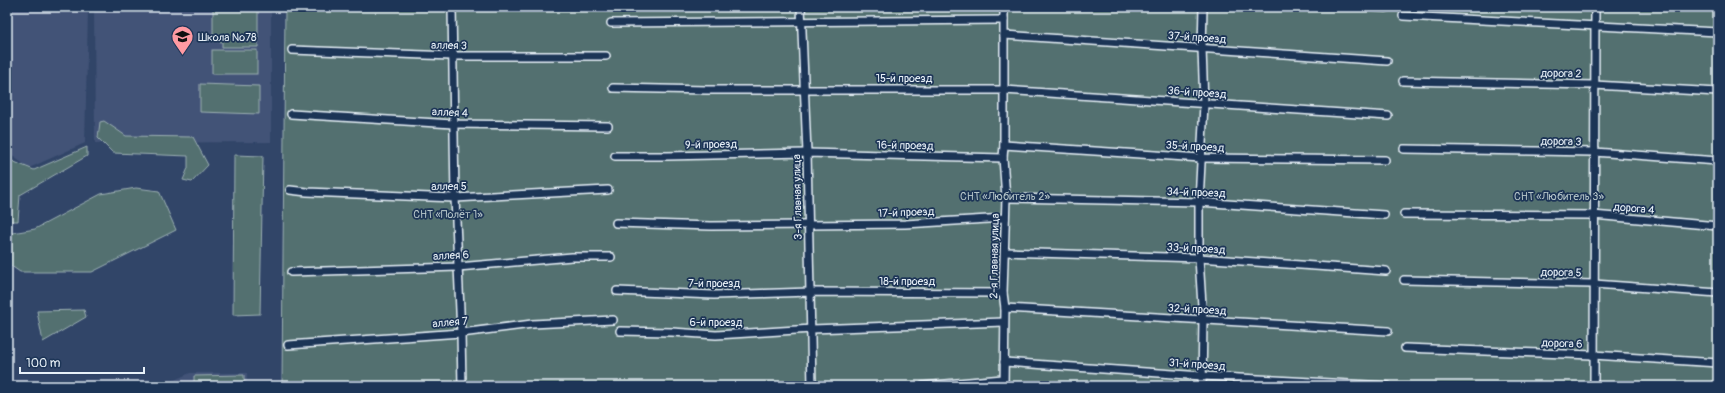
<svg xmlns="http://www.w3.org/2000/svg" width="1725" height="393" viewBox="0 0 1725 393" font-family="Pangolin,sans-serif">
	<rect width="100%" height="100%" fill="#314568"/>
	<filter id="ink" filterUnits="userSpaceOnUse"><feTurbulence type="fractalNoise" baseFrequency=".025" numOctaves="2"/><feDisplacementMap in="SourceGraphic" scale="8" xChannelSelector="R" yChannelSelector="G"/><feConvolveMatrix kernelMatrix="1 2 1 2 8 2 1 2 1" color-interpolation-filters="sRGB"/></filter>
	<g filter="url(#ink)">
		<g fill="#425377">
			<polygon points="123,7 271,7 271,142 95,143 94,10 123,9"/>
			<polygon points="7,9 88,10 85,143 29,168 7,152"/>
			<polygon points="190,373 247,373 247,386 161,386"/>
		</g>
		<g fill="#52706f" stroke="#9db0b4">
			<polygon points="213,7 258,7 258,47 222,47 222,42 213,41"/>
			<polygon points="285,7 1718,7 1718,386 282,386"/>
			<rect x="212" y="50" width="45" height="24"/>
			<polygon points="200,84 259,86 259,114 200,112"/>
			<polygon points="104,121 126,136 193,137 208,165 192,182 183,180 188,168 188,156 113,153 98,138 100,122"/>
			<polygon points="87,147 87,156 20,195 18,221 7,221 7,159 34,170"/>
			<polygon points="234,155 263,156 260,314 233,315"/>
			<polygon points="136,188 159,191 176,230 92,272 20,272 7,263 7,234 35,229 101,194"/>
			<polygon points="84,310 86,317 43,342 37,311"/>
			<polygon points="244,375 244,386 194,386 194,376"/>
		</g>
		<g fill="none" stroke-linecap="round" stroke-linejoin="round">
			<defs>
				<g id="minor">
					<polyline points="452,7 455,198 461,333 462,386"/>
					<polyline points="801,7 807,153 812,386"/>
					<polyline points="1004,7 1004,145 1003,158 1006,198 1003,293 1005,308 1004,386"/>
					<polyline points="1373,7 1386,8"/>
					<polyline points="1403,16 1718,32"/>
					<polyline points="611,23 1004,20"/>
					<polyline points="1004,35 1387,61"/>
					<polyline points="292,50 452,56 606,56"/>
					<polyline points="1403,81 1594,85 1718,92"/>
					<polyline points="613,88 707,90 1004,90 1388,116"/>
					<polyline points="291,114 453,124 608,126"/>
					<polyline points="1004,145 1201,158 1385,160"/>
					<polyline points="1404,149 1594,152 1718,161"/>
					<polyline points="615,156 667,156 807,153 1003,158"/>
					<polyline points="290,190 307,192 455,198 608,190"/>
					<polyline points="1006,198 1199,202 1384,215"/>
					<polyline points="1404,214 1593,215 1718,226"/>
					<polyline points="616,223 711,226 905,224 1005,218"/>
					<polyline points="1005,252 1199,258 1386,271"/>
					<polyline points="291,272 458,267 572,257 611,257"/>
					<polyline points="1404,280 1594,284 1718,293"/>
					<polyline points="617,291 714,295 810,292 1003,293"/>
					<polyline points="1005,308 1388,331"/>
					<polyline points="620,331 672,332 716,335 812,329 1004,322"/>
					<polyline points="288,345 461,333 532,324 613,320"/>
					<polyline points="1405,348 1593,355 1718,363"/>
					<polyline points="1004,362 1202,376 1388,386"/>
					<polyline points="923,386 1003,379"/>
					<polyline points="1202,386 1203,321 1199,258 1199,202 1204,104 1202,49 1203,7"/>
					<polyline points="1594,386 1595,7"/>
				</g>
			</defs>
			<use href="#minor" stroke="#e8f1f8" stroke-width="10"/>
			<use href="#minor" stroke="#1d3557" stroke-width="7"/>
		</g>
	</g>
	<defs>
		<symbol id="school-pin" viewBox="-11 -11 22 30"><path d="M0 17L-7.5 6A9.5 9.5 0 1 1 7.5 6Z" fill="#ff9aa2" stroke="#1d3557"/><path d="M0-5L7-2L0 1L-7-2ZM-4 1L0 2.5L4 1V4Q0 6-4 4Z" fill="#111"/></symbol>
	</defs>
	<g fill-rule="evenodd">
		<use href="#school-pin" x="170" y="24" width="25" height="34"/>
	</g>
	<g text-anchor="middle" stroke-width="3.5" stroke-linejoin="round" paint-order="stroke">
		<g font-size="11" fill="#e8f1f8" stroke="#1d3557" text-anchor="start">
			<text x="198" y="41">Школа №78</text>
		</g>
		<g font-size="11" fill="#e8f1f8" stroke="#1d3557">
			<text transform="translate(1197 37) rotate(4)" y="4">37-й проезд</text>
			<text transform="translate(449 45) rotate(1)" y="4">аллея 3</text>
			<text transform="translate(1561 73) rotate(1)" y="4">дорога 2</text>
			<text x="904" y="82">15-й проезд</text>
			<text transform="translate(1197 92) rotate(4)" y="4">36-й проезд</text>
			<text transform="translate(450 112) rotate(2)" y="4">аллея 4</text>
			<text transform="translate(1561 141) rotate(1)" y="4">дорога 3</text>
			<text transform="translate(711 144) rotate(-1)" y="4">9-й проезд</text>
			<text transform="translate(905 145) rotate(1)" y="4">16-й проезд</text>
			<text transform="translate(1195 146) rotate(3)" y="4">35-й проезд</text>
			<text x="449" y="190">аллея 5</text>
			<text transform="translate(1196 192) rotate(2)" y="4">34-й проезд</text>
			<text transform="translate(797 197) rotate(-91)" y="4">3-я Главная улица</text>
			<text transform="translate(1634 208) rotate(5)" y="4">дорога 4</text>
			<text transform="translate(906 212) rotate(-2)" y="4">17-й проезд</text>
			<text transform="translate(1196 248) rotate(3)" y="4">33-й проезд</text>
			<text transform="translate(451 255) rotate(-3)" y="4">аллея 6</text>
			<text transform="translate(994 256) rotate(-89)" y="4">2-я Главная улица</text>
			<text transform="translate(1561 272) rotate(1)" y="4">дорога 5</text>
			<text x="907" y="285">18-й проезд</text>
			<text x="714" y="287">7-й проезд</text>
			<text transform="translate(1197 309) rotate(3)" y="4">32-й проезд</text>
			<text transform="translate(450 322) rotate(-5)" y="4">аллея 7</text>
			<text x="716" y="326">6-й проезд</text>
			<text transform="translate(1562 343) rotate(2)" y="4">дорога 6</text>
			<text transform="translate(1197 364) rotate(4)" y="4">31-й проезд</text>
		</g>
		<g font-size="11" fill="#b4c4c8" stroke="#1d3557">
			<text x="1005" y="200">СНТ «Любитель 2»</text>
			<text x="1559" y="200">СНТ «Любитель 3»</text>
			<text x="448" y="218">СНТ «Полёт 1»</text>
		</g>
	</g>
	<rect width="1725" height="393" fill="none" stroke="#1d3557" stroke-width="24"/>
	<rect x="12" y="12" width="1701" height="369" fill="none" stroke="#e8f1f8" stroke-width="1.5" filter="url(#ink)"/>
	<path d="M20 367v6h124v-6" fill="none" stroke="#e8f1f8" stroke-width="2"/>
	<text x="26" y="367" font-size="12" fill="#e8f1f8" stroke="#1d3557" stroke-width="3" paint-order="stroke">100 m</text>
</svg>
